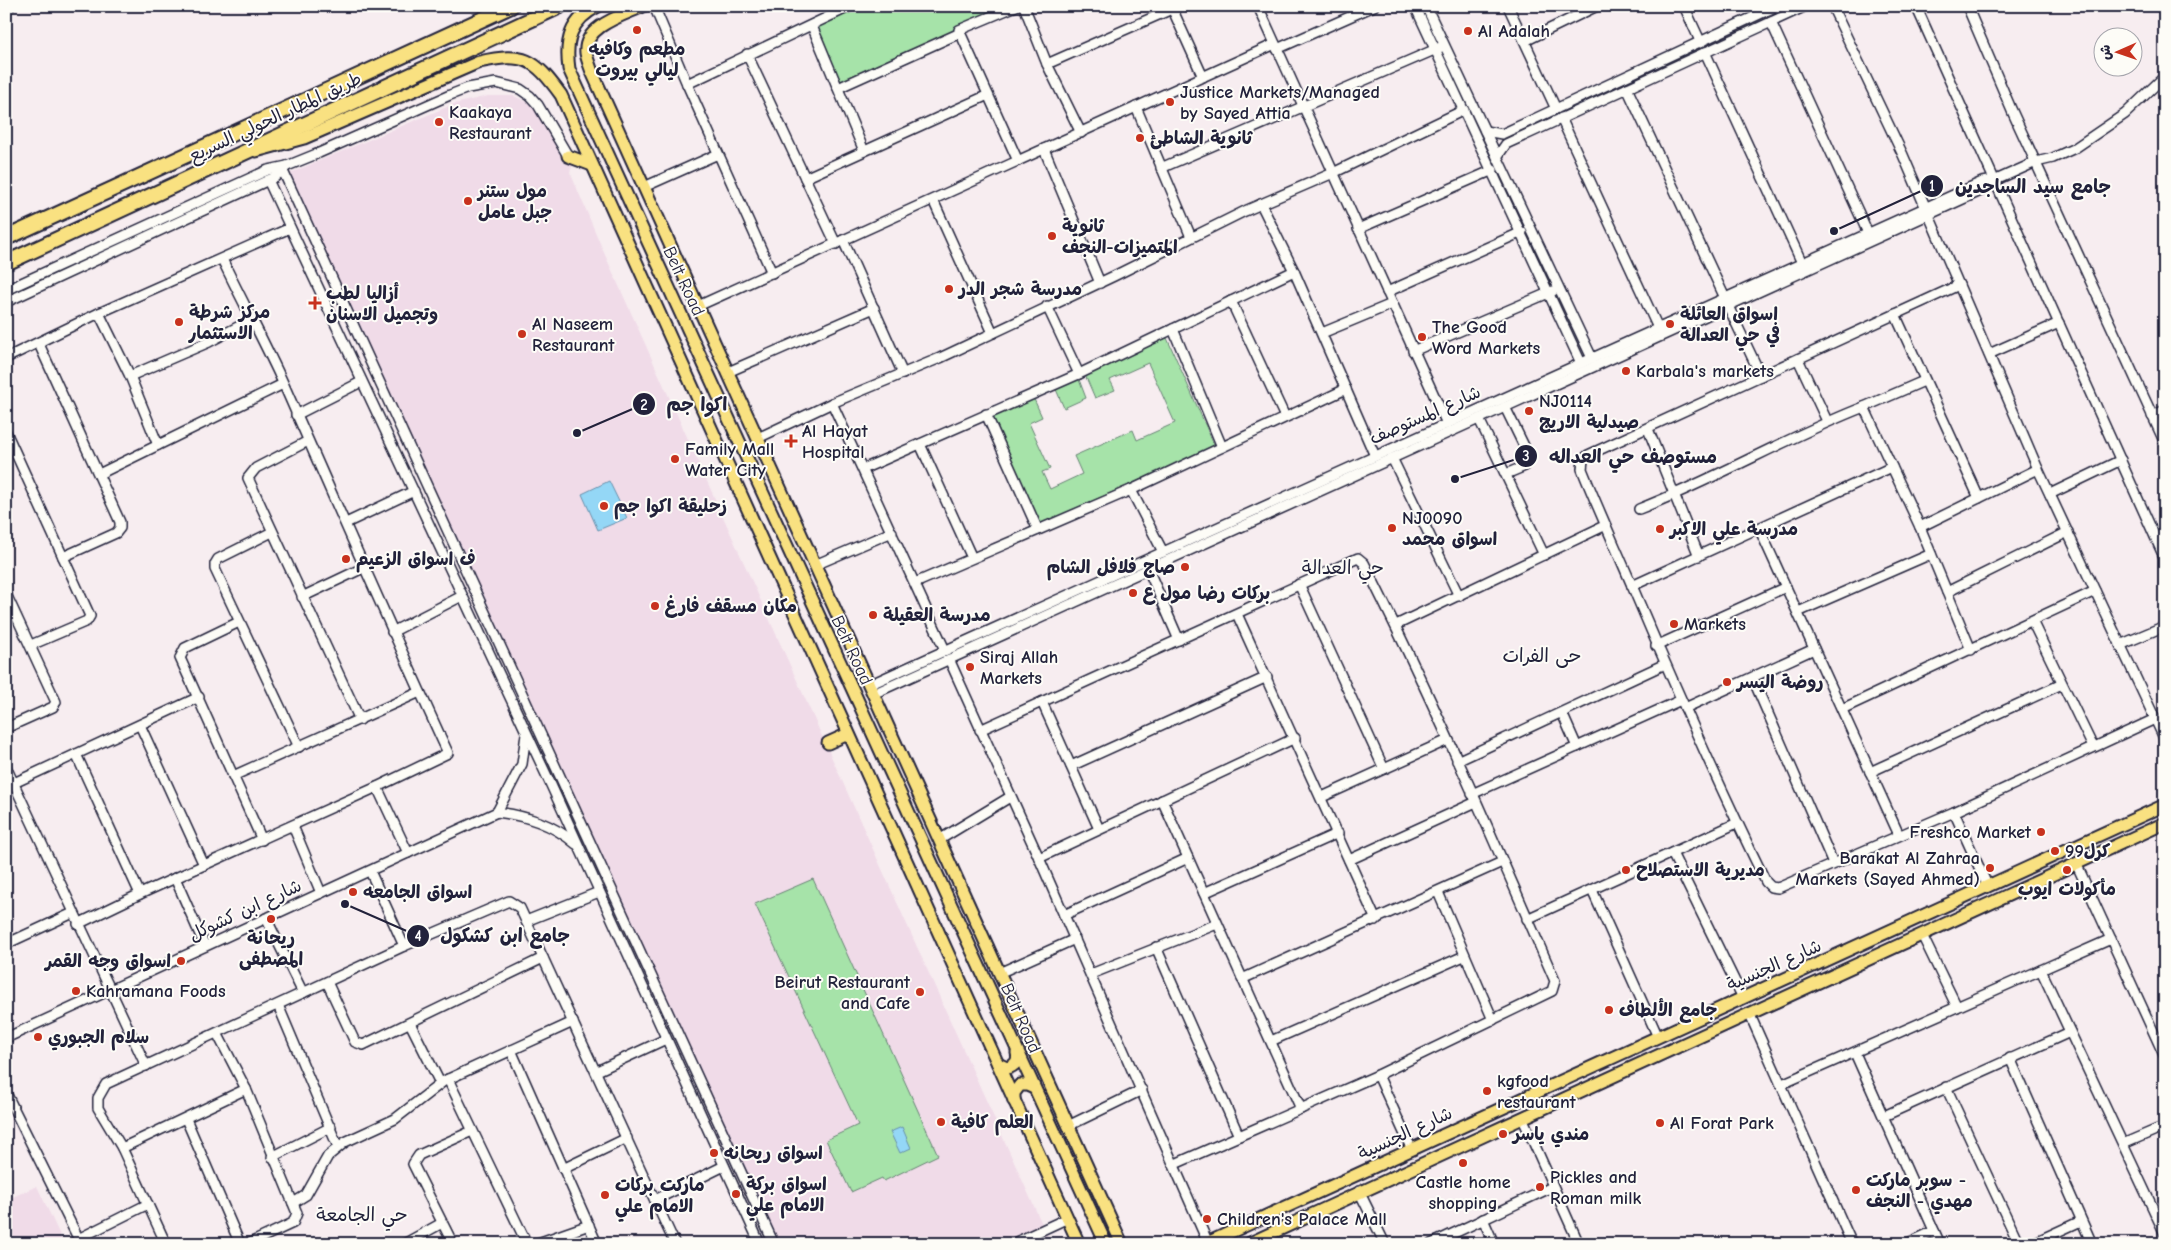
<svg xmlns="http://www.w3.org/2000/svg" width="2171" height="1250" viewBox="0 0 2171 1250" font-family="'Comic Neue','Playpen Sans Arabic',sans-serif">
	<rect width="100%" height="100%" fill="#f7edf0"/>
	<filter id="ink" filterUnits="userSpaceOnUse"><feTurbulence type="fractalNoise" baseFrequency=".02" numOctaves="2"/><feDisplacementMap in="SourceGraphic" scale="10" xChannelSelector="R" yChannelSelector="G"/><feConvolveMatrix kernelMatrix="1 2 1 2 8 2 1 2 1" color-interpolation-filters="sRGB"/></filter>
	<g filter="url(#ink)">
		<g fill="#f0dbe8">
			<polygon points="488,96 514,96 542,109 571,150 575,158 570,172 605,255 1051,1244 777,1244 288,174 454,104"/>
			<polygon points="37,1186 64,1244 6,1244 6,1200"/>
		</g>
		<g fill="#a6e3a9" stroke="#648272">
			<polygon points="864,6 1014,6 839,83 815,28"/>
			<polygon points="1167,338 1215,447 1040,524 992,415 1033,397 1042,417 1029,423 1050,469 1042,472 1050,489 1082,474 1074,456 1133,430 1137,440 1175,423 1148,363 1110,380 1115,390 1095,398 1085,375"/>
			<polygon points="1078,377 1086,398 1064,408 1055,387"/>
			<polygon points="813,879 938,1155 884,1181 882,1178 851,1192 826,1140 858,1125 755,904"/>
		</g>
		<g fill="#94d7f6" stroke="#668fab">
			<polygon points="609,481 627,518 598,530 582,494"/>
			<polygon points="902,1127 911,1148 900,1153 890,1132"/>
		</g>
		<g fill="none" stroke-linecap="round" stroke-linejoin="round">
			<defs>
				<g id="minor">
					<polyline points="654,6 687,84 772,273"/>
					<polyline points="1016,6 959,30 1018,161"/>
					<polyline points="1024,6 1047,64 1081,133"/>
					<polyline points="1171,6 1203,77"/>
					<polyline points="1258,6 1447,424"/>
					<polyline points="1415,6 1581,363"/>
					<polyline points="1426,6 1592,358"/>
					<polyline points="1508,6 1556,109"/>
					<polyline points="1684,6 1701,43"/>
					<polyline points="1832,6 1903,155 2038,469 2165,740"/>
					<polyline points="1916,6 2165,559"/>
					<polyline points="1967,6 2012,111 2165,443"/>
					<polyline points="6,8 10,6"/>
					<polyline points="1771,22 1868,233"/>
					<polyline points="812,26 864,151"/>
					<polyline points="1525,41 1597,6"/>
					<polyline points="1277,49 1374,6"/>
					<polyline points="1705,52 1802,263"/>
					<polyline points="747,54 836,244"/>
					<polyline points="1047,64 1172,9"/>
					<polyline points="687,84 851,6"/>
					<polyline points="838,88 960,33"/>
					<polyline points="1627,88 1725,298"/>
					<polyline points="1136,107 1191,237"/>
					<polyline points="1561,118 1658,328"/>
					<polyline points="1485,131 1502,134 1777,6"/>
					<polyline points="1044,149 1100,283"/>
					<polyline points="1497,157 1506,144 1806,6"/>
					<polyline points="1161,168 1441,47"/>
					<polyline points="283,171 774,1244"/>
					<polyline points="805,178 988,95"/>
					<polyline points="268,180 551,785 760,1244"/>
					<polyline points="644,187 718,154"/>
					<polyline points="933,200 993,333"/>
					<polyline points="1261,204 1294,271 1375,456"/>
					<polyline points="1358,229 1493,170"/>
					<polyline points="843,240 903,374"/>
					<path d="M222,259C242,301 265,343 284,385C338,508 392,631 448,753L377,787"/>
					<path d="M1959,285L1588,455L1583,460L1582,469C1598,509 1616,548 1633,588C1675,687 1719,786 1766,882L1771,887L1778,888L1954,812L2155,719"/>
					<polyline points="6,290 268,170 287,166 319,153 450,95 468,88 496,83 520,89 530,96 538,105 568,156"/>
					<polyline points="1387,292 1522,232"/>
					<polyline points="1231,301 1285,417"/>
					<polyline points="6,302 275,177 287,166"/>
					<polyline points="698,306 1275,44"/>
					<polyline points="1047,306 1079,374"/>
					<polyline points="1728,306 1761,376"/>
					<polyline points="99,313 130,376 158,445"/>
					<polyline points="1895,314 1979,498"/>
					<polyline points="1173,329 1222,447"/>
					<polyline points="1322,333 1392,304"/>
					<polyline points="39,344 120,522 120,528 116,533 63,557"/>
					<polyline points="1413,351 1553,291"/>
					<polyline points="1989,354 2059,323"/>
					<polyline points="6,358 99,313 290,228"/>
					<polyline points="1798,359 1827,421"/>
					<polyline points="728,372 874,308"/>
					<polyline points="130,376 209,342 251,320"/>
					<polyline points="1924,381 1864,407 1920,527 1971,650"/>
					<polyline points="832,403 945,650"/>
					<polyline points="1505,407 1524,446 1528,461 1525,466 1506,474"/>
					<polyline points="986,414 1038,530"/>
					<polyline points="296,415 361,382"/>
					<polyline points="2152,416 2165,410"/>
					<polyline points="1479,419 1544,555"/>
					<polyline points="1648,429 1699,556"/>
					<polyline points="6,432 90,616 87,621 31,645"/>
					<polyline points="758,438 832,403 940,358 1114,276 1245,211 1333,173 1464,110"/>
					<polyline points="308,441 256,468 248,478 360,720"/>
					<polyline points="920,444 972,558"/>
					<polyline points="1392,458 1459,596"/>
					<polyline points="863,469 1079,374 1294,271"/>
					<polyline points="99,474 283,384"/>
					<polyline points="1131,490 1163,552"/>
					<polyline points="2050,494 2121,460"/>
					<path d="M1639,509C1716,479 1787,437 1864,407"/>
					<polyline points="346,523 414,491"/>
					<polyline points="1920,527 2038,469"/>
					<polyline points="1759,528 1899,835"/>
					<polyline points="272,532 218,559 215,564 215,569 299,747"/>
					<polyline points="815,565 892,532"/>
					<polyline points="1148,569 1179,640"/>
					<polyline points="915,583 1131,490 1346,389"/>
					<polyline points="1299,584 1384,769"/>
					<polyline points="1632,586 1892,467"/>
					<polyline points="1947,592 2068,532"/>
					<polyline points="6,594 56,702 53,707 6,728"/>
					<polyline points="302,597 363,568"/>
					<polyline points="1798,612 1931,554"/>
					<polyline points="1237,614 1376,920"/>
					<polyline points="2032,621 2093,747"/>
					<polyline points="239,622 185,648 180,658 262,840"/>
					<polyline points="1396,625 1604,526"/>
					<polyline points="392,632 462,596"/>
					<polyline points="2120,645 2165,626"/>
					<polyline points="1656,646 1786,587"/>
					<polyline points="949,659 1039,858 1208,1243"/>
					<polyline points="1753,679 1833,863"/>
					<polyline points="869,685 1982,182 1996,180"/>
					<polyline points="873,694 1985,189 1996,180 2036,162 2053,158 2075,148 2125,114 2165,76"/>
					<polyline points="1042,702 1099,829"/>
					<polyline points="1685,708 1814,649"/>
					<polyline points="1842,709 2095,591"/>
					<polyline points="1562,713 1577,747"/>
					<polyline points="140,725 204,865"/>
					<path d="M980,730L1358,558L1364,563C1433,699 1494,841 1555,981L1552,991L1378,1075L1175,1164"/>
					<polyline points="76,754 140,894"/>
					<polyline points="1457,761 1665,664"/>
					<polyline points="1071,766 1267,677"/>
					<polyline points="6,767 146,1066"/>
					<polyline points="1870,772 2062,684"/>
					<polyline points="233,776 420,692"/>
					<polyline points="14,783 199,697"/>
					<polyline points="1472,794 1681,700"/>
					<polyline points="1322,797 1448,740"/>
					<polyline points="1162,800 1301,1109"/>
					<path d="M497,812C527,816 553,824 576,844"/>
					<polyline points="497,812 522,764 526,734"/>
					<polyline points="1954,812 1988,887"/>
					<polyline points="293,826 321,893"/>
					<polyline points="939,840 1010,797"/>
					<polyline points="1672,853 1743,998"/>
					<polyline points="1039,858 1295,738"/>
					<polyline points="1349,860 1476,802"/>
					<polyline points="2076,863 2165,1057"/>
					<polyline points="370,871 404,946"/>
					<polyline points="175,878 205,946"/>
					<polyline points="1592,890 1658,1037"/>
					<polyline points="1438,892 1493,1020"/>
					<polyline points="1204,893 1338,833"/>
					<polyline points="1064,915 1188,858"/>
					<polyline points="266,918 303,993"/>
					<polyline points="1527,919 1737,823"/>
					<polyline points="526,921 599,892"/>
					<polyline points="78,924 140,894 377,787 408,853"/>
					<polyline points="1922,935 1957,1007"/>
					<polyline points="6,944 73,913"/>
					<polyline points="1156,947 1239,1136"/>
					<polyline points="2041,970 2165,1234"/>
					<polyline points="999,973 1075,939"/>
					<polyline points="1091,974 1217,924"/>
					<polyline points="1242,979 1502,862"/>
					<polyline points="327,982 355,1042 363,1045 543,958"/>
					<polyline points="278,1005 338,1147"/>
					<polyline points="1750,1015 1852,1244"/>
					<polyline points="410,1023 440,1083"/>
					<polyline points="217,1033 246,1089 297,1213 293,1223 248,1244"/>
					<polyline points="6,1038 497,812"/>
					<polyline points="1271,1041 1464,956"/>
					<polyline points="511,1050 597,1244"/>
					<polyline points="1855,1053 1940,1244"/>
					<polyline points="2010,1058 2092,1244"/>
					<polyline points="597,1071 666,1039"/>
					<polyline points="1378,1075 1411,1148"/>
					<polyline points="448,1079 527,1244"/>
					<polyline points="1782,1084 2111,939"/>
					<polyline points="1946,1087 2019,1244"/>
					<polyline points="6,1093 81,1244"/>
					<polyline points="1884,1116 2070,1032"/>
					<polyline points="186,1119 240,1244"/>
					<polyline points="1523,1119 1579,1244"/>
					<polyline points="1068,1126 1142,1090"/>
					<polyline points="2123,1144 2165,1126"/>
					<polyline points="122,1148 246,1089"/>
					<polyline points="272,1157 331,1127"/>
					<polyline points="563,1169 627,1138"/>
					<polyline points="1359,1191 1385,1244"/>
					<polyline points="655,1200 724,1166"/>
					<polyline points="293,1203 306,1195 328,1156 345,1142 395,1119 444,1081 573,1022"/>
					<polyline points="1483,1219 1494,1244"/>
					<polyline points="78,1239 148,1204"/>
					<polyline points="166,1244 122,1148 98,1108 98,1098 106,1084 404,946 509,901 520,908 675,1244"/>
					<polyline points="404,1244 442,1223"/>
					<polyline points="453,1244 413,1164 419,1155 472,1131"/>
					<polyline points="535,1244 589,1225"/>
					<polyline points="1012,1244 1068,1218"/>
					<polyline points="1431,1244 1552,1187"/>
					<polyline points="1906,1244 1934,1231"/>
					<polyline points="2031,1244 2081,1221"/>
				</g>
				<g id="major">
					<path d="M598,6C570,20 565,41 569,69L1106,1244"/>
					<path d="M643,6C624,15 583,26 586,53C587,59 590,66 592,72L1122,1244"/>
					<path d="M256,151L304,138L479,62C524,52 534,58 561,95L1079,1244"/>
					<polyline points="568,156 592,165"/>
					<polyline points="828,743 848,734"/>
					<path d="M998,1064L1007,1068C1015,1066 1019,1061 1017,1053"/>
					<polyline points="1014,1101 1014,1093 1020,1085 1027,1085 1034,1088"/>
					<polyline points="1205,1244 2165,805"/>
					<polyline points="1248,1244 2165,823"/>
				</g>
				<g id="highway">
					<polyline points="6,238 511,6"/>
					<polyline points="6,263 560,6"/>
				</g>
			</defs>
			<use href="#minor" stroke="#22223b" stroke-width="12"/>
			<use href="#major" stroke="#22223b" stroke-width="15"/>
			<use href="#highway" stroke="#22223b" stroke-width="18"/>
			<use href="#minor" stroke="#fdfcf7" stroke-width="9"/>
			<use href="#major" stroke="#f9e181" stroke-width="11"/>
			<use href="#highway" stroke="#f9e181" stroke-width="14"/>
		</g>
	</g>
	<g fill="#c8321e" stroke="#fdfcf7" stroke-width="2">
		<circle cx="637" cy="30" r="5"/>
		<circle cx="1468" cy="31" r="5"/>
		<circle cx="1170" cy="102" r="5"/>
		<circle cx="439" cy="122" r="5"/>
		<circle cx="1140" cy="138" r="5"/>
		<circle cx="468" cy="201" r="5"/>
		<circle cx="1052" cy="236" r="5"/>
		<circle cx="949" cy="289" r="5"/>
		<path d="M312.5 295.5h5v5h5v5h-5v5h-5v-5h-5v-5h5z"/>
		<circle cx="179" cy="322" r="5"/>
		<circle cx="1670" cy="324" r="5"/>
		<circle cx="522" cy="334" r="5"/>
		<circle cx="1422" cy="337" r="5"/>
		<circle cx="1626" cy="371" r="5"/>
		<circle cx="1529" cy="411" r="5"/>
		<path d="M788.5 433.5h5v5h5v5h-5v5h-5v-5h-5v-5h5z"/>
		<circle cx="675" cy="459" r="5"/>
		<circle cx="604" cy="506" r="5"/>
		<circle cx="1392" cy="528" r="5"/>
		<circle cx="1660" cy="529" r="5"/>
		<circle cx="346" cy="559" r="5"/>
		<circle cx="1185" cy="567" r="5"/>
		<circle cx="1133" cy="593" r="5"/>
		<circle cx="655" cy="606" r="5"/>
		<circle cx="873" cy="615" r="5"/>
		<circle cx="1674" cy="624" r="5"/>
		<circle cx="970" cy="667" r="5"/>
		<circle cx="1727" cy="682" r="5"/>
		<circle cx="2041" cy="832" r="5"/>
		<circle cx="2055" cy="851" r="5"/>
		<circle cx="1990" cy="868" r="5"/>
		<circle cx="1626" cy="870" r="5"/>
		<circle cx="2067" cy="870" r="5"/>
		<circle cx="353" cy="892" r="5"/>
		<circle cx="271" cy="919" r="5"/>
		<circle cx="181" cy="961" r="5"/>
		<circle cx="76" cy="991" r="5"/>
		<circle cx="920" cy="992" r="5"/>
		<circle cx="1609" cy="1010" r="5"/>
		<circle cx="38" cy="1037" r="5"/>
		<circle cx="1487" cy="1091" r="5"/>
		<circle cx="941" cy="1122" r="5"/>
		<circle cx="1660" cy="1123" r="5"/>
		<circle cx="1503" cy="1134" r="5"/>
		<circle cx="714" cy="1153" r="5"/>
		<circle cx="1463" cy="1163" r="5"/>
		<circle cx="1540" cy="1187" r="5"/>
		<circle cx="1856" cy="1190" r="5"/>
		<circle cx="736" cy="1194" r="5"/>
		<circle cx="605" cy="1195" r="5"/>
		<circle cx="1207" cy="1219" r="5"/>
	</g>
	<g text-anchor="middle" stroke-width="4" stroke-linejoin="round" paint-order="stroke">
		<g font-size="18" font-weight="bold" fill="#22223b" stroke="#fdfcf7" text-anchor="start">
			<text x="1478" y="37">Al Adalah</text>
			<text x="637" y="55" text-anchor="middle">مطعم وكافيه<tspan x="637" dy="21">ليالي بيروت</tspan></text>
			<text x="1180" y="98">Justice Markets/Managed<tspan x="1180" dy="21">by Sayed Attia</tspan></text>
			<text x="449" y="118">Kaakaya<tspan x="449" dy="21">Restaurant</tspan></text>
			<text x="1150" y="144">ثانوية الشاطئ</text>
			<text x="478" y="197">مول ستنر<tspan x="478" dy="21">جبل عامل</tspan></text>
			<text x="1062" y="232">ثانوية<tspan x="1062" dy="21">المتميزات-النجف</tspan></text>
			<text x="959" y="295">مدرسة شجر الدر</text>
			<text x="326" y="299">أزاليا لطب<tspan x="326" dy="21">وتجميل الاسنان</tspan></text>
			<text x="189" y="318">مركز شرطة<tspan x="189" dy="21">الاستثمار</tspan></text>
			<text x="1680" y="320">اسواق العائلة<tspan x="1680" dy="21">في حي العدالة</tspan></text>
			<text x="532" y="330">Al Naseem<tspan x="532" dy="21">Restaurant</tspan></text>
			<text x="1432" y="333">The Good<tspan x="1432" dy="21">Word Markets</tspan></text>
			<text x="1636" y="377">Karbala's markets</text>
			<text x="1539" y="407">NJ0114<tspan x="1539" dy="21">صيدلية الاريج</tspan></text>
			<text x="802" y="437">Al Hayat<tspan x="802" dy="21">Hospital</tspan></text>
			<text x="685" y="455">Family Mall<tspan x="685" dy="21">Water City</tspan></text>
			<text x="614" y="512">زحليقة اكوا جم</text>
			<text x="1402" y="524">NJ0090<tspan x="1402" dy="21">اسواق محمد</tspan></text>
			<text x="1670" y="535">مدرسة علي الاكبر</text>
			<text x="356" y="565">ف اسواق الزعيم</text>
			<text x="1175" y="573" text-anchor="end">صاج فلافل الشام</text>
			<text x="1143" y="599">برکات رضا مول ع</text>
			<text x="665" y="612">مكان مسقف فارغ</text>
			<text x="883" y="621">مدرسة العقيلة</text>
			<text x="1684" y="630">Markets</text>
			<text x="980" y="663">Siraj Allah<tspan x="980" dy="21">Markets</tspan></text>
			<text x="1737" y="688">روضة اليسر</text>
			<text x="2031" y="838" text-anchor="end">Freshco Market</text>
			<text x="2065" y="857">كرل99</text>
			<text x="1980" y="864" text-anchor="end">Barakat Al Zahraa<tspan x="1980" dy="21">Markets (Sayed Ahmed)</tspan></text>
			<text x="1636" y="876">مديرية الاستصلاح</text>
			<text x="2067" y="895" text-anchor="middle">مأكولات ايوب</text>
			<text x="363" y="898">اسواق الجامعه</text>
			<text x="271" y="944" text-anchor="middle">ريحانة<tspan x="271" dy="21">المصطفى</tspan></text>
			<text x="171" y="967" text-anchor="end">اسواق وجه القمر</text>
			<text x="910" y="988" text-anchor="end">Beirut Restaurant<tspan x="910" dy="21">and Cafe</tspan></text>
			<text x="86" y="997">Kahramana Foods</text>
			<text x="1619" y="1016">جامع الألطاف</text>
			<text x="48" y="1043">سلام الجبوري</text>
			<text x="1497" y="1087">kgfood<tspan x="1497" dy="21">restaurant</tspan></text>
			<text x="951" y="1128">العلم كافية</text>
			<text x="1670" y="1129">Al Forat Park</text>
			<text x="1513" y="1140">مندي ياسر</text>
			<text x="724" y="1159">اسواق ريحانه</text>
			<text x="1550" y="1183">Pickles and<tspan x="1550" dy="21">Roman milk</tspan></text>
			<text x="1866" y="1186">سوبر ماركت -<tspan x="1866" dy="21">مهدي - النجف</tspan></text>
			<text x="1463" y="1188" text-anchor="middle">Castle home<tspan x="1463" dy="21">shopping</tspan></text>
			<text x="746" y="1190">اسواق بركة<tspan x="746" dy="21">الامام علي</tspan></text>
			<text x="615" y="1191">ماركت بركات<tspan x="615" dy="21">الامام علي</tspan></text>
			<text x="1217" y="1225">Children's Palace Mall</text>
		</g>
		<g font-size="18" fill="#22223b" stroke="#fdfcf7">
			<text transform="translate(275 117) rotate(-25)" y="6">طريق المطار الحولي السريع</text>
			<text transform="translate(684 281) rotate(65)" y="6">Belt Road</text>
			<text transform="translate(1425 415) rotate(-24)" y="6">شارع المستوصف</text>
			<text transform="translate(852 650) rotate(65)" y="6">Belt Road</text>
			<text transform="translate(245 910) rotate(-25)" y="6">شارع ابن كشوكل</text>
			<text transform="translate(1774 965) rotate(-24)" y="6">شارع الجنسية</text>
			<text transform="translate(1021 1018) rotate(66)" y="6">Belt Road</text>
			<text transform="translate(1405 1133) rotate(-25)" y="6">شارع الجنسية</text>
		</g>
		<g font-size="19" fill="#22223b" stroke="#fdfcf7">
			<text x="1343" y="574">حي العدالة</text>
			<text x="1542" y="662">حی الفرات</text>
			<text x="362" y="1221">حي الجامعة</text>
		</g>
	</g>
	<path fill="none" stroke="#22223b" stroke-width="2" d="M1834 231L1932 186M577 433L644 404M1455 479L1526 456M345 904L418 936"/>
	<g fill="#22223b" stroke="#fdfcf7" stroke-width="2">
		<circle cx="1834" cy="231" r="5"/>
		<circle cx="577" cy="433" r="5"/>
		<circle cx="1455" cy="479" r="5"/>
		<circle cx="345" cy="904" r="5"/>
		<circle cx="1932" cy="186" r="12"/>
		<circle cx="644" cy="404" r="12"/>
		<circle cx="1526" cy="456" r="12"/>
		<circle cx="418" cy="936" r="12"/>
	</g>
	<g font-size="15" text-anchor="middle" font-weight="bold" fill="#fff">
		<text x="1932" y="191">1</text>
		<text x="644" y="410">2</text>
		<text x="1526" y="461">3</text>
		<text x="418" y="941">4</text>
	</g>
	<g font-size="19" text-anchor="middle" font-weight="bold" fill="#22223b" stroke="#fdfcf7" stroke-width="4" stroke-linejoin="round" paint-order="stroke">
		<text x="2033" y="193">جامع سيد الساجدين</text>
		<text x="697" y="411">اكوا جم</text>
		<text x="1633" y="463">مستوصف حي العداله</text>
		<text x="505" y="942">جامع ابن كشكول</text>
	</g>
	<rect width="2171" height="1250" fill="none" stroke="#fdfcf7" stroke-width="25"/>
	<rect x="12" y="12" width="2146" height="1225" fill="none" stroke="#22223b" stroke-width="2" filter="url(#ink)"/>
	<g transform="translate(2118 52) rotate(268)"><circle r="24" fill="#fdfcf7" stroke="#a5a5ac"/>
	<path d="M0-4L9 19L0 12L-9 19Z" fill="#c8321e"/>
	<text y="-8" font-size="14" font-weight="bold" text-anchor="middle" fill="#22223b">ش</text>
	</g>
</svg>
